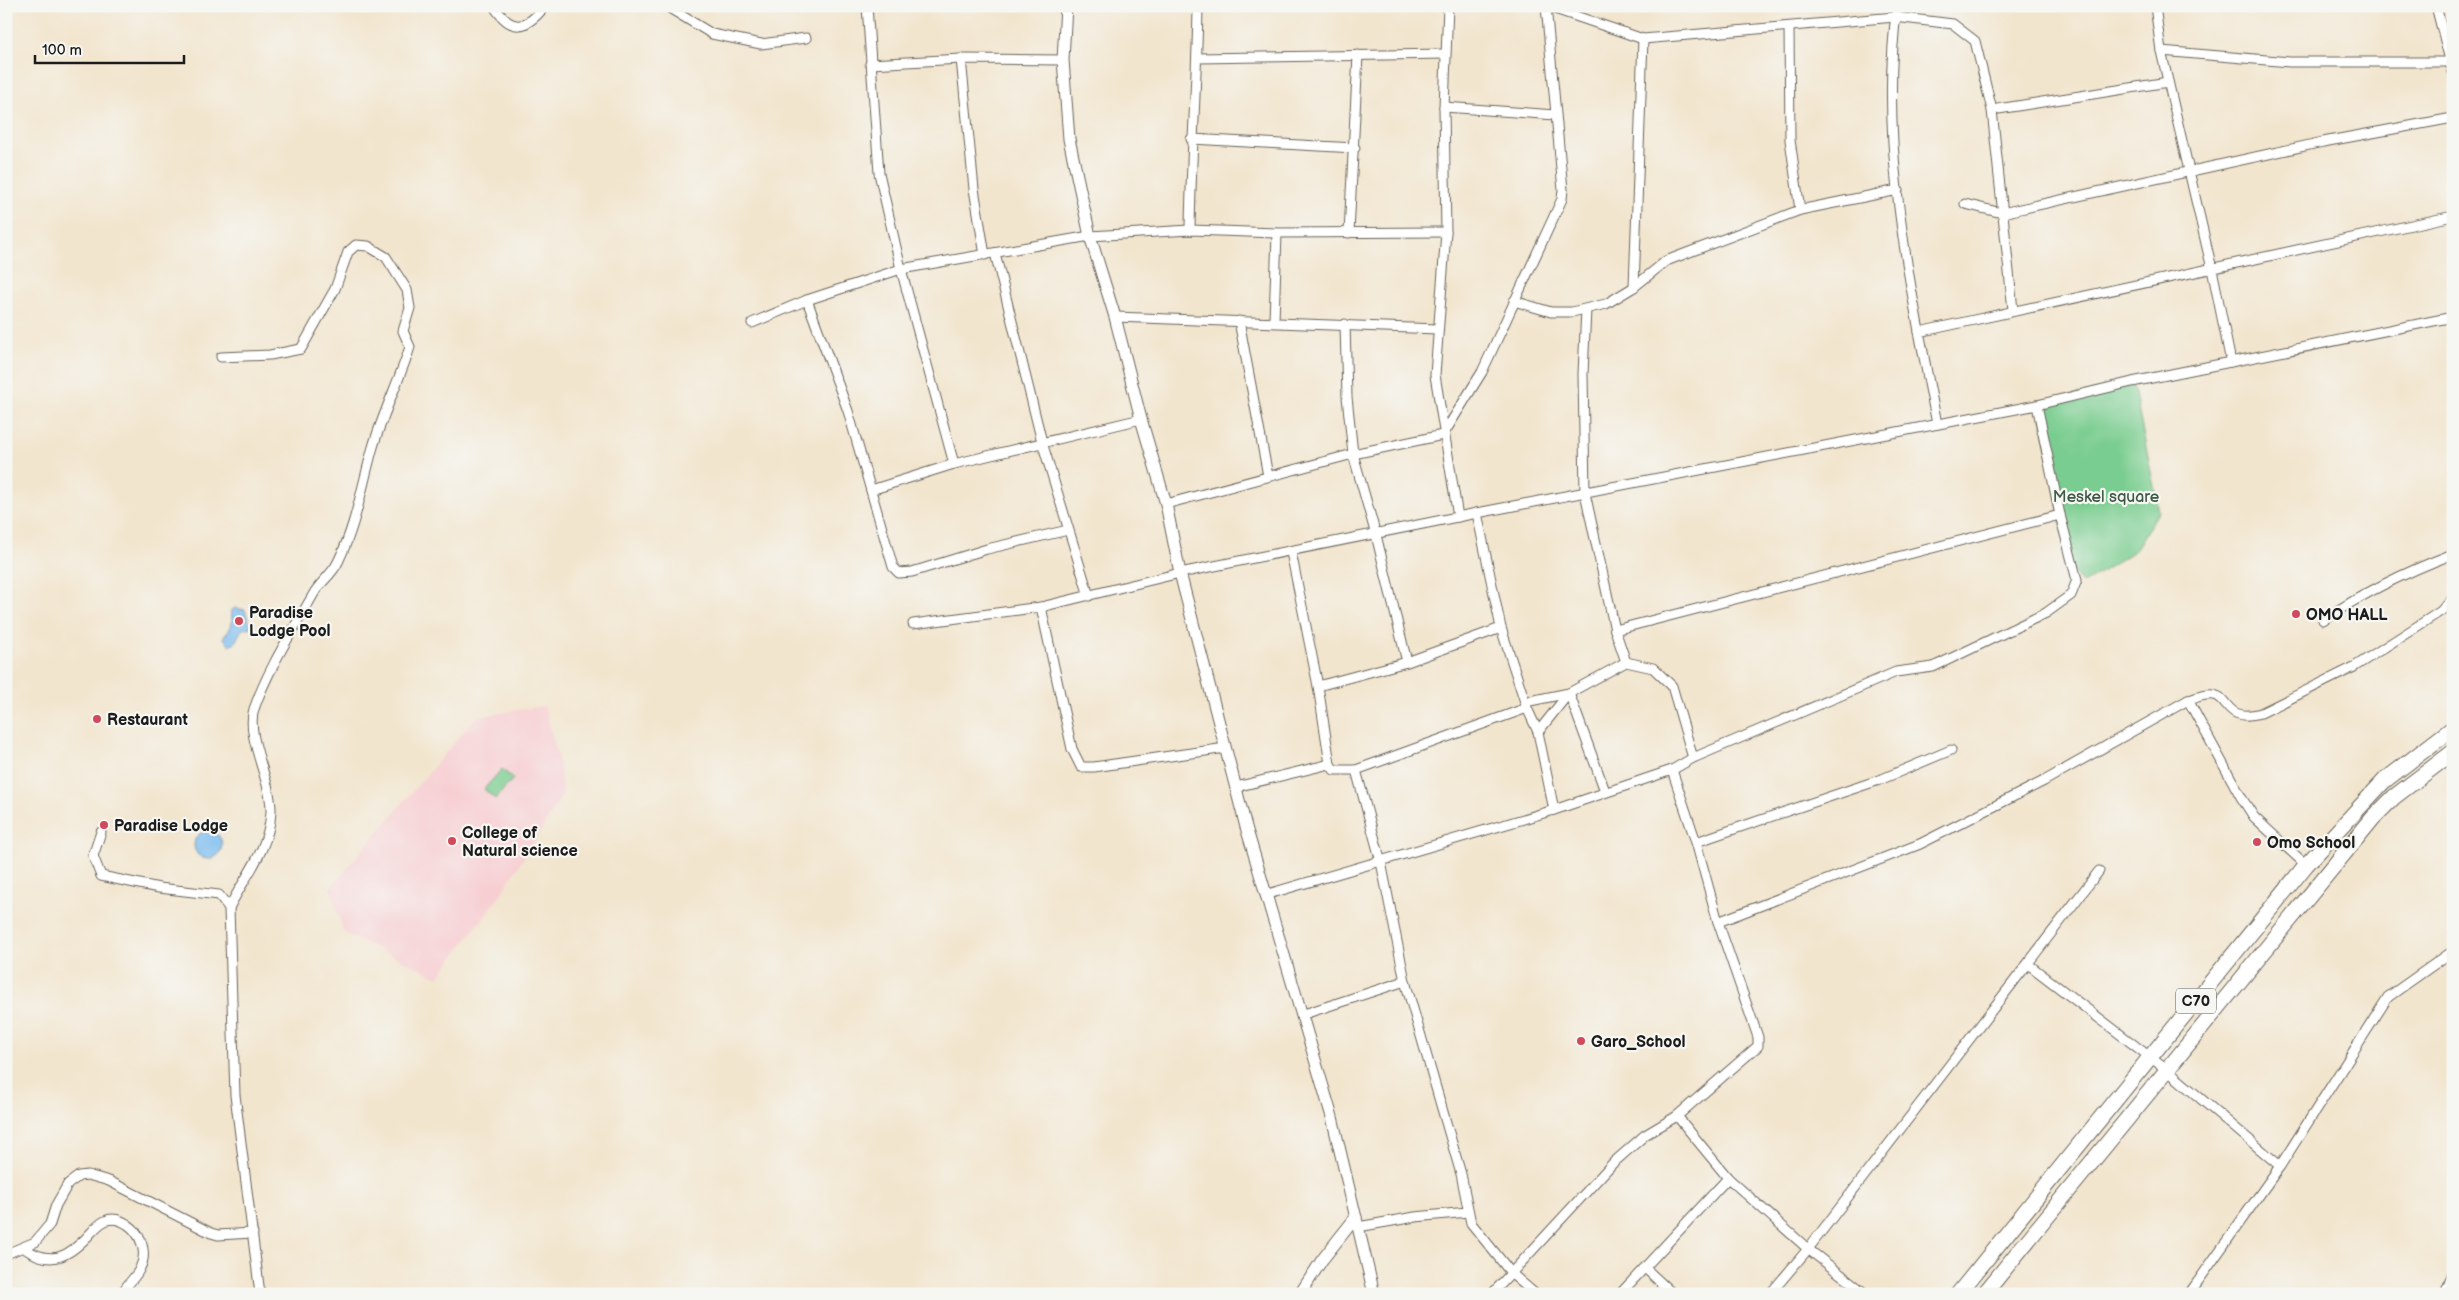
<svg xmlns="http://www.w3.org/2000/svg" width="2459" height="1300" viewBox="0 0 2459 1300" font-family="'Balsamiq Sans',sans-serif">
	<rect width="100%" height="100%" fill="#f6f6f2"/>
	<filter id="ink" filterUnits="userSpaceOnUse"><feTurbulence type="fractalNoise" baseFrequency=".02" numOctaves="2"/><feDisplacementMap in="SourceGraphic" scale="10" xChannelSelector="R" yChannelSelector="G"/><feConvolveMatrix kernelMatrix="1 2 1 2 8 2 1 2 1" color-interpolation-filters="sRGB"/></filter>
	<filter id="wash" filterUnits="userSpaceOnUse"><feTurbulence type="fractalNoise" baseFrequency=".0096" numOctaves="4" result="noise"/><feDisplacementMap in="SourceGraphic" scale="20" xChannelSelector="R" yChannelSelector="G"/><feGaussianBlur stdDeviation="1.12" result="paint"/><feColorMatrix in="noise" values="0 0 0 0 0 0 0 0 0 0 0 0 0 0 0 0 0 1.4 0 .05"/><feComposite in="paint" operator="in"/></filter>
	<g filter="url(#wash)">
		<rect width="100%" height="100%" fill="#f2e5ce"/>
		<polygon fill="#f7cfd3" points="544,706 558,757 563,794 500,896 438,977 344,933 330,888 476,717"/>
		<g fill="#7acd90" stroke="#4b7456">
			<polygon points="2133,384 2159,511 2135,550 2083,584 2069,566 2039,403"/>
			<polygon points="502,769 513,779 495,799 484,789"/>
		</g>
		<g fill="#7abcef" stroke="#4b6c86">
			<path d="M235,608L245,610L251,627L242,629L234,644L229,645L223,637C232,629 233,623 231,611Z"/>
			<circle cx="208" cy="845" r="14"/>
		</g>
	</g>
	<g filter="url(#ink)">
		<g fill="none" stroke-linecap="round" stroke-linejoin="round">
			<defs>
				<g id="minor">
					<path d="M494,6C511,33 526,30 545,6"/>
					<polyline points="666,6 712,34 761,44 806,38"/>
					<polyline points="867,6 879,173 901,269 954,464"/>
					<polyline points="1448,6 1444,107 1446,232 1435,375 1458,517"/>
					<polyline points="1546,6 1643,39 1895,17 1953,24 1975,41 1992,110 2013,310"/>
					<path d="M1897,6C1878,144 1911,289 1937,424"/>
					<polyline points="2155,6 2161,51 2212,269 2231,362"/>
					<polyline points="2436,6 2453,72"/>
					<polyline points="1789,27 1790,140 1800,210"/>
					<polyline points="2161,51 2290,62 2453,62"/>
					<polyline points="1197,58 1445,54"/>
					<polyline points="961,59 974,189 985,255"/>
					<polyline points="870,64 961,59 1063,60"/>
					<polyline points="1444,107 1555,115"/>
					<polyline points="1992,110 2168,82"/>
					<polyline points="1191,139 1355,148"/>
					<polyline points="1965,204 2002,213 2323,142 2453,118"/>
					<path d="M1190,230C1191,155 1197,81 1198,6"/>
					<polyline points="1349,233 1358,55"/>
					<polyline points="995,253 1042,442 1089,596"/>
					<polyline points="1634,287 1643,39"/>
					<polyline points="807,300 848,411 893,567 899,573 912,572 987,549 1068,530"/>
					<polyline points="1514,301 1551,312 1572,312 1606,304 1634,287 1666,261 1800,210 1898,190"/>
					<polyline points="1586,309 1583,374 1585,493 1615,630 1626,662"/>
					<polyline points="1115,317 1438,329"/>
					<polyline points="1239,321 1268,476"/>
					<polyline points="1274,321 1277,233"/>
					<polyline points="752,323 807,300 901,269 1090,236 1190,230 1277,233 1446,232"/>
					<polyline points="1345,324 1347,397 1353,454 1376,535 1407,662"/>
					<polyline points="1919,332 2453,216"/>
					<path d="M221,357L270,355L301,349L335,289L348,252L356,245L368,246L386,257L407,290L410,308L403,331L410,347C399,381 383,413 373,447C362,486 356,525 338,562C332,575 319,583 313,595C292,632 268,669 254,709C245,737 272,781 271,812C269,850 245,876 229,908"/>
					<polyline points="871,490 954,464 1141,419"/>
					<polyline points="1166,504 1353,454 1443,435 1482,372 1562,199 1563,190 1546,6"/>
					<polyline points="1477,513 1501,628 1527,708 1538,732 1554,810"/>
					<polyline points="1291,552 1318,686 1330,764 1334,770 1356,770 1381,862 1405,981 1301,1015"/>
					<polyline points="1041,607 1072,749 1081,767 1094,767 1226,748"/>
					<path d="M2323,620C2367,591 2404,573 2453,554"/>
					<polyline points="913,624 1041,607 1180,573 1477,513 2037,405 2132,382 2453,317"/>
					<polyline points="1615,630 2060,515"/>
					<polyline points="1318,686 1407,662 1501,628"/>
					<polyline points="1569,693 1605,791"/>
					<polyline points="2188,700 2241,797 2254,817 2306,865"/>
					<polyline points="1525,702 1569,693 1626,662 1653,668 1672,686 1693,758"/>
					<polyline points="1538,732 1569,693"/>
					<polyline points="1356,770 1527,708"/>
					<polyline points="1236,787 1330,764"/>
					<polyline points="101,832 93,856 101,876 159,888 219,895 229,908 235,1095 260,1294"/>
					<polyline points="1696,842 1882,779 1951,750"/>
					<polyline points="1265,895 1554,810 1672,770 1693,758 1896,672 1933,667 2046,613 2071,595 2077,580 2060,515 2037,405"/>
					<path d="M1718,922L1920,844L2044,781L2188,700C2194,699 2201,695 2207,695C2231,691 2221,724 2261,713L2354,667L2441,611L2453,597"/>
					<polyline points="2028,964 2167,1070 2280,1166"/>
					<polyline points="1405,981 1461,1174 1471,1223 1512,1274 1535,1294"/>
					<polyline points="1677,1116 1728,1178 1808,1249 1866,1294"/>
					<polyline points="1358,1227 1415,1217 1468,1212"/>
					<path d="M24,1248C50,1266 67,1258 88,1236C93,1231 98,1224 105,1221C113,1217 120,1220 127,1224C141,1233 148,1253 140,1268C136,1278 126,1284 122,1294"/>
					<polyline points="6,1254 35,1242 50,1224 56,1205 68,1184 79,1176 88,1175 109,1181 211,1233 218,1235 253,1233"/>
					<polyline points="1645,1268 1673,1294"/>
					<polyline points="1492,1294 1613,1163 1645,1135 1677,1116 1758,1046 1758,1037 1718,922 1696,842 1672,770"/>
					<polyline points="1620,1294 1728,1178"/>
					<polyline points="1770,1294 1808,1249 2099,871"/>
					<polyline points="2189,1294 2280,1166 2388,997 2453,951"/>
					<polyline points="2445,1294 2453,1273"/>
				</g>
				<g id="tertiary">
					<polyline points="1066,6 1063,60 1069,139 1090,236 1115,317 1141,419 1166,504 1180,573 1246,827 1332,1117 1374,1294"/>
					<polyline points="1300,1294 1322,1260 1356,1217"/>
				</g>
				<g id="trunk">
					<polyline points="1958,1294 2306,865 2384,781 2453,728"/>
					<polyline points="1984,1294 2373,818 2394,797 2453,752"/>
				</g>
			</defs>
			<use href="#minor" stroke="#67625a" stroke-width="11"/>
			<use href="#tertiary" stroke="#67625a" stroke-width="13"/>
			<use href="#trunk" stroke="#67625a" stroke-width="17"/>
			<use href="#minor" stroke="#fff" stroke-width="9"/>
			<use href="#tertiary" stroke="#fff" stroke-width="11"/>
			<use href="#trunk" stroke="#fff" stroke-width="15"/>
		</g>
	</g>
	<g fill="#d1495b" stroke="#f6f6f2" stroke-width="2">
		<circle cx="2296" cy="614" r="5"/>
		<circle cx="239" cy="621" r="5"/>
		<circle cx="97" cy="719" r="5"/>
		<circle cx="104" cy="825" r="5"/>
		<circle cx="452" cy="841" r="5"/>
		<circle cx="2257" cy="842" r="5"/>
		<circle cx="1581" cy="1041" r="5"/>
	</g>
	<g text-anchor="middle" stroke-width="4.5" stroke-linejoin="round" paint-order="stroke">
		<rect fill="#f6f6f2" stroke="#5d5d5c" stroke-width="1" x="2176" y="988.5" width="40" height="25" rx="4"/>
		<g font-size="15" font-weight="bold" fill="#1c1c1c">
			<text x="2196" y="1006">C70</text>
		</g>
		<g font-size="16" fill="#3d5a45" stroke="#f6f6f2">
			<text x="2106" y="502">Meskel square</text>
		</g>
		<g font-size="16" font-weight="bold" fill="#1c1c1c" stroke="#f6f6f2" text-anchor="start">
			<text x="249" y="618">Paradise<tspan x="249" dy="18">Lodge Pool</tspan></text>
			<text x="2306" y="620">OMO HALL</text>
			<text x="107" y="725">Restaurant</text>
			<text x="114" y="831">Paradise Lodge</text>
			<text x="462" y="838">College of<tspan x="462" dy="18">Natural science</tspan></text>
			<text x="2267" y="848">Omo School</text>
			<text x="1591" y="1047">Garo_School</text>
		</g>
	</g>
	<rect width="2459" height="1300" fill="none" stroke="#f6f6f2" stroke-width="25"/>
	<path d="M35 55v8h149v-8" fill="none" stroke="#1c1c1c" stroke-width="2.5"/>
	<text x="42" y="55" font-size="15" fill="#1c1c1c" stroke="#f6f6f2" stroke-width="4" paint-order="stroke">100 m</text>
</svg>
